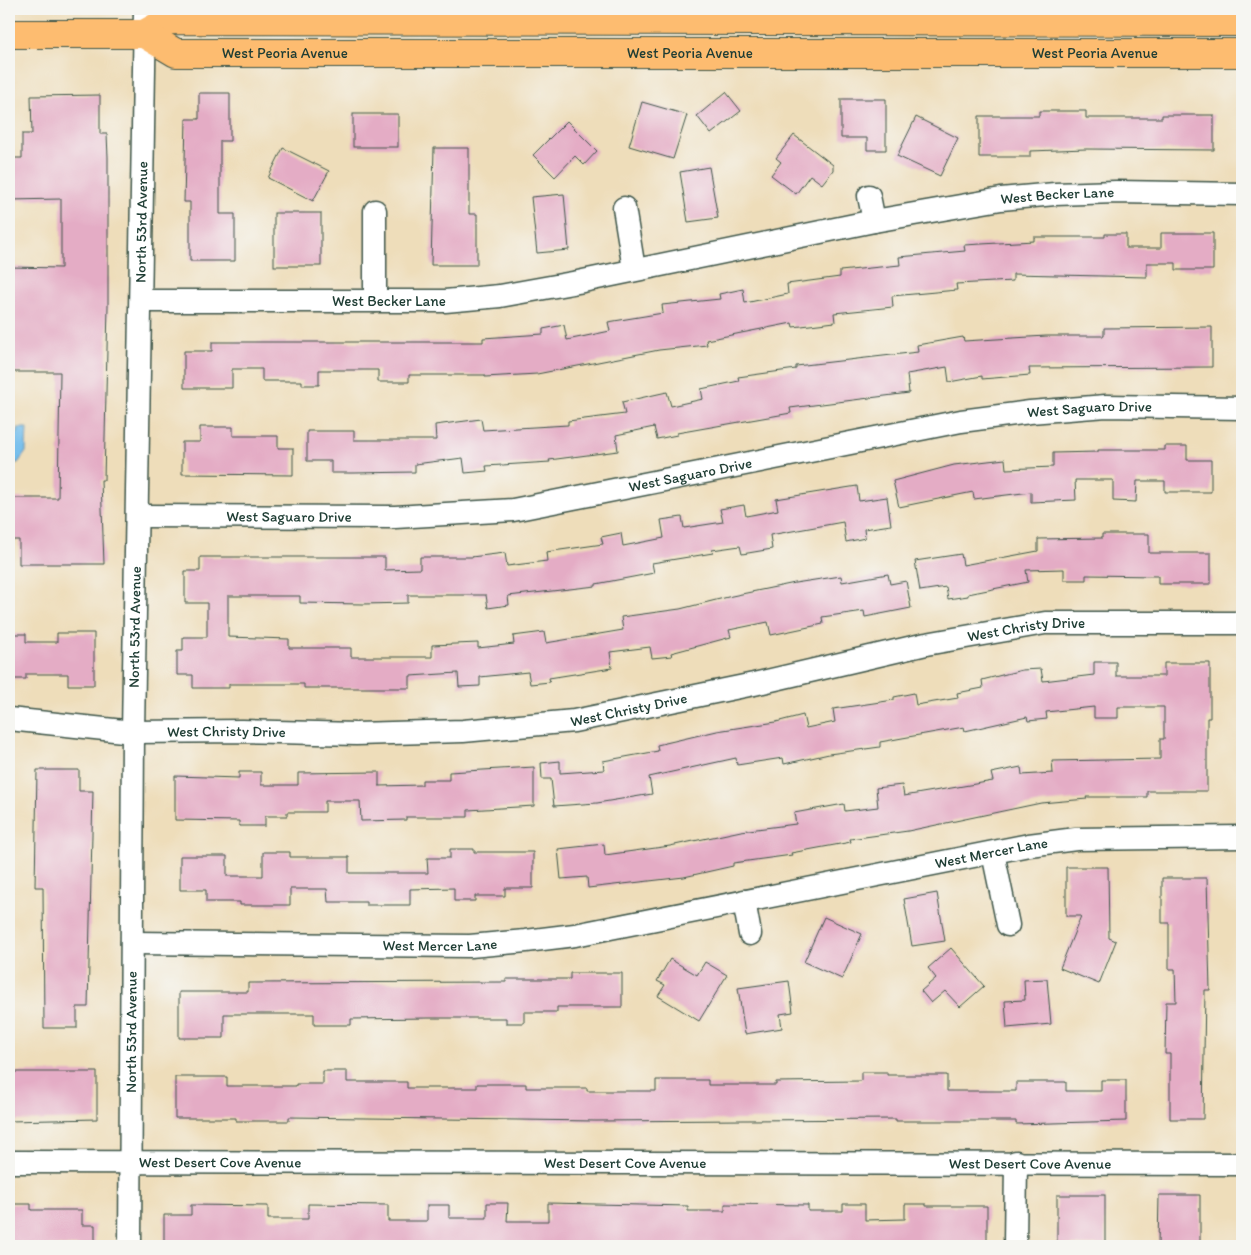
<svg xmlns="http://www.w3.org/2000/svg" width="1251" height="1255" viewBox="0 0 1251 1255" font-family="Itim,sans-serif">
	<rect width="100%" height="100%" fill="#f6f6f2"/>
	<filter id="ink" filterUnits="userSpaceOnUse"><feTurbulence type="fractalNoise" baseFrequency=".02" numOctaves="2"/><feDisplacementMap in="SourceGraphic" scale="10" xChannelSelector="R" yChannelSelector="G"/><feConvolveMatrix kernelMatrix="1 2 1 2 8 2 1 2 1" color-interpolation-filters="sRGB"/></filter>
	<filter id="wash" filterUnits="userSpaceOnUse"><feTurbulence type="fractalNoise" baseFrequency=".0096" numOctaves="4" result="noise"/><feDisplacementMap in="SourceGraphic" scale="20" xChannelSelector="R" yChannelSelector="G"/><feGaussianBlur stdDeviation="1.12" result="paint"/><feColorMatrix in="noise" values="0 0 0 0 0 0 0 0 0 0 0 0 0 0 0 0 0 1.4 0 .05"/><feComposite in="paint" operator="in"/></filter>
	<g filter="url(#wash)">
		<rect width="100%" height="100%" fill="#eeddba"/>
		<polygon fill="#73bdec" stroke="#497d90" points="18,428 27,428 26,452 18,463 9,463 10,433 18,433"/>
		<g id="blocks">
			<g fill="#e4acc5">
				<polygon points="726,92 741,111 711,134 697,116"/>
				<polygon points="199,93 230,93 230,141 220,141 220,214 235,214 235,261 190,261 190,202 184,202 186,119 199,119"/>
				<polygon points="100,95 100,134 107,134 108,157 108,306 104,480 101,480 104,564 19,564 19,540 9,540 9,498 58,498 60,372 9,372 9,267 61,268 61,199 9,200 9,158 22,158 22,134 32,134 31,96"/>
				<polygon points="841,99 886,99 886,150 867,150 867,138 841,138"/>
				<polygon points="642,102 687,115 673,159 629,146"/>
				<polygon points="1039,111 1086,111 1086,118 1162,118 1162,115 1214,115 1214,150 1086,149 1030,151 1030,157 979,157 979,116 1039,116"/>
				<rect x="353" y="114" width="45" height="33"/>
				<polygon points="916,117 958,138 940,176 897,156"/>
				<polygon points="567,121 597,151 584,165 575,156 555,177 533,155"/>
				<polygon points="794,135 833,165 833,170 822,184 810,175 796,194 771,175 781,162 776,158"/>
				<polygon points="283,148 329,171 313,201 268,178"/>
				<polygon points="434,148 469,148 469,214 477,214 477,265 431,265"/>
				<polygon points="709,167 718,218 688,222 680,172"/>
				<polygon points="564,194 569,250 537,253 531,197"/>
				<rect x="274" y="213" width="47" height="53"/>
				<polygon points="1161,233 1213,233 1213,270 1176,270 1176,263 1147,263 1147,277 1013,274 1013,281 956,284 957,290 892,296 893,307 834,313 835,322 793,327 792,323 706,340 707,345 659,350 537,374 485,377 485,375 409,375 409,382 378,382 378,370 319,370 319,385 302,385 302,381 262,381 262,369 232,369 232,388 184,388 184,351 212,351 212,342 483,342 483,338 543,334 543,329 564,325 567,340 610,331 608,322 663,313 662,305 720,299 719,294 743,289 745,303 788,294 787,284 840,277 840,271 900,265 899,257 965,251 964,245 1034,241 1034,237 1105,237 1105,234 1126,234 1126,248 1161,248"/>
				<polygon points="1212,327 1212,367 1029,368 1030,375 982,379 982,376 949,382 947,367 907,374 909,393 790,408 791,413 677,433 677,435 657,439 654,427 616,435 618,451 549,460 550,462 486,466 487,471 465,473 463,458 415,464 415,472 354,473 331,473 331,461 307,461 307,431 354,431 354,440 436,440 435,425 481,419 483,430 568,425 568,421 625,414 622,402 667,392 671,406 703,399 701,389 739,381 738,377 796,369 796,366 918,352 917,345 963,337 964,341 1046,336 1104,336 1104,328"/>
				<polygon points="200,427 233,427 233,436 278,436 278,448 293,448 293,475 182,474 182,442 200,442"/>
				<polygon points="1165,446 1187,446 1187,460 1211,460 1211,492 1165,492 1165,481 1137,481 1136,502 1113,501 1113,480 1075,480 1076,500 1031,502 1031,492 974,499 973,492 899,507 893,481 954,465 1005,459 1006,469 1053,467 1053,453 1098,452 1098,450 1165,450"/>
				<polygon points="857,486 859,501 887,497 891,525 864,529 865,538 846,542 843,522 770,535 772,549 742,554 740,546 712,550 713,553 652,563 654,573 596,584 596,586 508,596 509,605 488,608 486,595 408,595 408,603 363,604 300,603 300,596 228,596 228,637 289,639 289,648 351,648 351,657 432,657 432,645 478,643 478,648 514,644 513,636 544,632 546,643 623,630 621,617 680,609 732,596 795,583 841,576 842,582 888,574 890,584 906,581 911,608 865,617 864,611 822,617 823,624 771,635 768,622 729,630 731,637 671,653 672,656 652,658 650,647 610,652 612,668 549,678 550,682 530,684 528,672 480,677 480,686 459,687 458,673 410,676 410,688 304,688 304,684 229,684 229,688 193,688 193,675 177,675 177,651 183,651 183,637 207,637 207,603 185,603 185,571 200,571 200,557 385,557 385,570 420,569 420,557 471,557 505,553 507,566 547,561 546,552 603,544 601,537 621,533 623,546 664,538 661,520 682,517 684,528 723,522 720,509 744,505 746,516 778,510 776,499"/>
				<polygon points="1102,534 1149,534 1149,553 1211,553 1211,584 1158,584 1158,576 1086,575 1086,580 1064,580 1064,569 1026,570 1028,582 968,594 968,596 948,599 946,587 920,591 915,561 961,554 963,565 1038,551 1038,539 1102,538"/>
				<polygon points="57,633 94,633 94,685 68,685 68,674 26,674 26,679 9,679 9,634 26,634 26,642 57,642"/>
				<polygon points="1094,662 1116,662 1116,676 1164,676 1164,663 1210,663 1210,718 1207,718 1207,791 1147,791 1147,797 1086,797 1087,799 1041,803 908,831 850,839 851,842 791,853 792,855 733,863 733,866 684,877 588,888 587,877 561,879 558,849 604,844 605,855 670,846 741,831 796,824 794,813 844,804 845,811 878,807 876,788 902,785 904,796 993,781 991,773 1021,767 1022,775 1053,773 1052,761 1160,759 1160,739 1164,739 1164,707 1118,707 1118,718 1094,718 1094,707 1046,712 1047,719 1028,721 1027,717 965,731 964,727 880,742 880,747 829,754 784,764 783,758 737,765 736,758 649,777 652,794 597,803 554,806 551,779 542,779 541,763 560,761 560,773 604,770 603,761 658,751 657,745 717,731 776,722 803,715 806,728 835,722 833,709 894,700 894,697 914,693 916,705 958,698 957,693 983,688 982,680 1022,670 1041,669 1043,681 1094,675"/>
				<polygon points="534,767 534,806 468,810 468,817 406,817 406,820 361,821 360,801 325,801 325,812 287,812 287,816 265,816 265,826 239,826 239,821 175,820 175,776 239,778 239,772 261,772 261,785 298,785 298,773 379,772 379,786 422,785 422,780 449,780 449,772"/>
				<polygon points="37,770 79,770 79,791 93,791 88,1007 77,1007 77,1028 44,1028 43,887 35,887"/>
				<polygon points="450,849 474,849 474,852 533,852 533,888 505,888 505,896 475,896 475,901 454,901 454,888 410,889 410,905 366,905 366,902 328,902 327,889 290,889 290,905 240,905 240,902 206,902 206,890 180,890 180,856 227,856 227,876 263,876 263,852 290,852 290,857 349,857 349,873 428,873 427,858 450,858"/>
				<polygon points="1066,867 1108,867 1109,938 1116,941 1099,984 1060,968 1081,916 1066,916"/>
				<polygon points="1162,878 1207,878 1210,990 1205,990 1203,1119 1170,1119 1170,1054 1165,1054 1166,1002 1176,1002 1175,969 1169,969 1169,923 1162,923"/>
				<polygon points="937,893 945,941 912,946 904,899"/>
				<polygon points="824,917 862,934 842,979 804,962"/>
				<polygon points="951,948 984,986 960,1007 945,991 931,1003 921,991 936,978 928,968"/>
				<polygon points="670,959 697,975 705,962 727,975 699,1021 658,996 665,985 657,981"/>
				<polygon points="570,973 622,973 622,1007 557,1007 557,1012 524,1012 524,1023 506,1023 506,1018 428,1018 351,1019 351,1025 314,1025 314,1014 224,1014 224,1038 179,1038 179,992 248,992 248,983 506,982 506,979 570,979"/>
				<polygon points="1047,979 1051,1024 1007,1028 1005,1001 1025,1000 1024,980"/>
				<polygon points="789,981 793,1012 780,1014 782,1028 745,1034 738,988"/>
				<polygon points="323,1071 347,1071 347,1082 407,1082 407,1088 477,1088 477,1084 526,1084 526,1088 587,1088 587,1091 656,1091 656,1080 708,1080 708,1085 776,1085 776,1082 861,1081 861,1072 887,1072 887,1075 947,1075 947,1091 1016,1091 1016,1082 1066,1082 1066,1091 1101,1091 1101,1080 1126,1080 1126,1121 1016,1124 1016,1121 896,1121 896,1119 596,1121 289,1117 289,1121 236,1121 236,1118 175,1118 175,1077 227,1077 227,1086 296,1086 296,1084 323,1084"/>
				<polygon points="9,1072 97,1072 97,1119 9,1121"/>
				<rect x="1057" y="1195" width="48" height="50"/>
				<polygon points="1159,1195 1200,1195 1200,1245 1158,1245"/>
				<polygon points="487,1203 508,1203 507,1221 548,1221 548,1203 688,1206 688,1211 725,1211 725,1204 808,1205 808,1211 843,1211 843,1204 865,1204 865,1220 905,1219 905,1204 926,1204 926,1206 987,1206 987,1246 844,1244 844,1246 164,1246 164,1215 191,1215 191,1205 268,1206 268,1219 308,1219 308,1204 388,1205 388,1221 427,1221 427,1205 449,1205 449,1218 487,1218"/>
				<polygon points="10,1204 31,1204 31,1210 82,1210 82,1225 95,1225 95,1246 9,1246"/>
			</g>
		</g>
	</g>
	<g filter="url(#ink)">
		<use href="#blocks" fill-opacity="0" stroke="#3e5548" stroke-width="1"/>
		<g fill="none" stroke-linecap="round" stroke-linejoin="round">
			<defs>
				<g id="minor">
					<polyline points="869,196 874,221"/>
					<polyline points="624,208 634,269"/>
					<path id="s1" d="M141,301H445L500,296L578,282L874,221L1001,199L1055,194L1116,192L1242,194"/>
					<polyline points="375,301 375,211"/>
					<path id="s2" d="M138,516L395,517L513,510L961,421L1030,412L1106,406L1242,408"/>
					<path id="s3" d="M9,719L133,732L242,731L356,734L463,731L574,721L754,684L926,644L1045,623H1242"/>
					<polyline points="993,853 1008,925"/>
					<polyline points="744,901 750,934"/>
					<path id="s4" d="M132,943L470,946L526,941L575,935L1029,845L1076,839L1242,837"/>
					<path id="s5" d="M9,1162L1242,1164"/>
					<path id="s6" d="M130,1246L133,732L145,9"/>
					<polyline points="1015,1246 1016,1162"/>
				</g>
				<g id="major">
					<polyline points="9,34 144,34 169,20 1242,22"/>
					<path id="s7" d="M144,34L176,53H1242"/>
				</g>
			</defs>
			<use href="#minor" stroke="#3e5548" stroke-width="25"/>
			<use href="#major" stroke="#3e5548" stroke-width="30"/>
			<use href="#minor" stroke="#fff" stroke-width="22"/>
			<use href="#major" stroke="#fdbc6f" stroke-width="28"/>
		</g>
	</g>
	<g text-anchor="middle" stroke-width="5" stroke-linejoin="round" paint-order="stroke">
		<g font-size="15" fill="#1f3d34" stroke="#f6f6f2">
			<text dy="5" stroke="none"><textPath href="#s7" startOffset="146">West Peoria Avenue</textPath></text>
			<text dy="5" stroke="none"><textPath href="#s7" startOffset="551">West Peoria Avenue</textPath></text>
			<text dy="5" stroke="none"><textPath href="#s7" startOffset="956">West Peoria Avenue</textPath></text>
			<text dy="5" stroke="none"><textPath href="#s1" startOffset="926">West Becker Lane</textPath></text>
			<text dy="5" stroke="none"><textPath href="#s6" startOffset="1024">North 53rd Avenue</textPath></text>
			<text dy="5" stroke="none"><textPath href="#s1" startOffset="248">West Becker Lane</textPath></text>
			<text dy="5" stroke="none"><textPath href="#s2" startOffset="961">West Saguaro Drive</textPath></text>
			<text dy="5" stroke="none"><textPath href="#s2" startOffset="556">West Saguaro Drive</textPath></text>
			<text dy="5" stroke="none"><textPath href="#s2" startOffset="151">West Saguaro Drive</textPath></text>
			<text dy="5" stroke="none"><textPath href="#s6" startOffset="619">North 53rd Avenue</textPath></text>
			<text dy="5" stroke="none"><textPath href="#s3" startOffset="1028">West Christy Drive</textPath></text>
			<text dy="5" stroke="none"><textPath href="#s3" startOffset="622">West Christy Drive</textPath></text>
			<text dy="5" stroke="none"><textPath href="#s3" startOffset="218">West Christy Drive</textPath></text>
			<text dy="5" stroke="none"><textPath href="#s4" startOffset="868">West Mercer Lane</textPath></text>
			<text dy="5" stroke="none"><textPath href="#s4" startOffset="308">West Mercer Lane</textPath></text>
			<text dy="5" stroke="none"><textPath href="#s6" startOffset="214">North 53rd Avenue</textPath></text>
			<text dy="5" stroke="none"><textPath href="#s5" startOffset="211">West Desert Cove Avenue</textPath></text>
			<text dy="5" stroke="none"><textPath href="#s5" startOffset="616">West Desert Cove Avenue</textPath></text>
			<text dy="5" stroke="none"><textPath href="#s5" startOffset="1021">West Desert Cove Avenue</textPath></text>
		</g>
	</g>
	<rect width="1251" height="1255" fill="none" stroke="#f6f6f2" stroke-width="30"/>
</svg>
